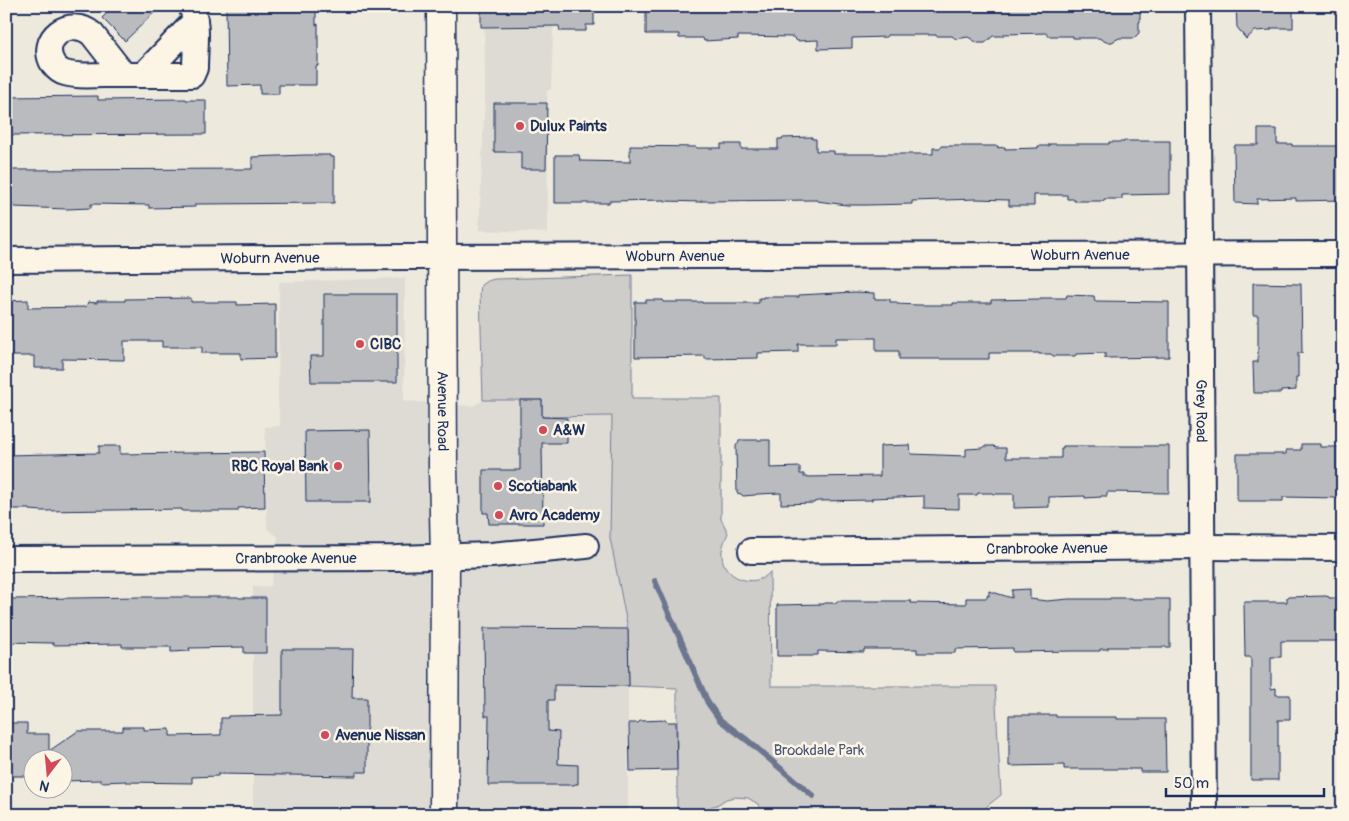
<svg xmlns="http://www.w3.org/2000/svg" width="1349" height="821" viewBox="0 0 1349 821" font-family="Pangolin,sans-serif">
	<rect width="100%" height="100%" fill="#eee9dd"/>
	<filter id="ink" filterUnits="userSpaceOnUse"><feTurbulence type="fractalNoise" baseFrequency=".02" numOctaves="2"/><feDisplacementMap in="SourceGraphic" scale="10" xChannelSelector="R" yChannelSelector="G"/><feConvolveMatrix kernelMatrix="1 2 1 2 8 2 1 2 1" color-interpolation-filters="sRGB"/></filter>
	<g filter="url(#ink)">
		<g fill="#dedbd4">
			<polygon points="484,6 554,6 551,89 547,91 548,233 479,230 485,92"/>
			<polygon points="405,278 404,401 473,406 483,400 542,400 542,417 612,416 610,538 628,629 628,811 487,814 409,809 408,815 272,815 272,810 253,810 253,587 271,586 278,537 267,529 265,427 280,426 278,400 279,282"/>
		</g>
		<path fill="#cfcdca" stroke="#757e94" d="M632,275V398H721V519L728,533C725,540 721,548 722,556C723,574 744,585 760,579C764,578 767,575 770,572L771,686H995L1001,795L987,806L983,815H763L758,804L748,798L735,797L726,799L717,805L701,809L677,810V688L629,686L628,629L610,538L612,416L542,417V400H483L480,293L481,285L487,281L495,279Z"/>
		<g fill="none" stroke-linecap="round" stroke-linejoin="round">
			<polyline stroke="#6c778f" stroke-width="6" points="655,581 708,703 720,720 747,740 813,796"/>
		</g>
		<g fill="#babbbe" stroke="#1b2f5e">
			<polygon points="114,6 161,6 125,41 102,18"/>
			<polygon points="226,6 316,6 316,25 318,24 318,66 316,66 316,85 279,85 279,94 260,94 260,85 227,86"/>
			<polygon points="481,6 594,6 594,25 586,25 586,31 560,31 559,26 481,27"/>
			<polygon points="646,6 1140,6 1140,22 1139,22 1139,33 1134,38 1119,38 1112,42 1106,42 1099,38 1073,38 1073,36 1047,36 1047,33 1003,34 1003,36 993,36 985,43 978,43 968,37 956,39 952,36 936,36 936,35 887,35 887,37 852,38 852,48 818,49 818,40 797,41 793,37 738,36 738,39 704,41 703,38 679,38 679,34 646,34"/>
			<polygon points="1236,6 1293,6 1293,28 1271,28 1271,30 1255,31 1246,39 1237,27"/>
			<polygon points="98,96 98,100 186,99 186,100 206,100 206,134 6,135 6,97"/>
			<polygon points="494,103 547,103 546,169 521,169 521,152 494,152"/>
			<polygon points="1258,129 1277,129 1277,144 1292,144 1292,146 1343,146 1343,200 1296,201 1296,198 1257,199 1257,204 1235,203 1234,147 1235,147 1235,145 1258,145"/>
			<polygon points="812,137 812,139 816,139 816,151 834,151 834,154 933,154 933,148 941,148 941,146 998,146 998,148 1005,147 1005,149 1038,148 1038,146 1049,146 1049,144 1109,144 1109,142 1124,142 1124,141 1170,141 1170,194 1122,195 1122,199 1104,199 1104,201 1074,201 1074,199 1067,199 1067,195 1034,195 1034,206 1009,206 1009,200 976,199 912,201 912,204 867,205 847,205 817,201 817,200 701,201 701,202 665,201 665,200 609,201 609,203 555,203 555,155 579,155 580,161 630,162 630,146 696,147 697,148 721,148 721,144 741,144 741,149 778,149 778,139 782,139 782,138"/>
			<polygon points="305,155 330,155 330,157 334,157 334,203 195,204 195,207 149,208 149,205 91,204 91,208 67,209 14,207 14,204 6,204 6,170 252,169 252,157"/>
			<polygon points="1253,283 1301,284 1302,353 1298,353 1298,377 1296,377 1296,390 1281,391 1281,393 1254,393 1253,362 1258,362 1258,315 1253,315"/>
			<polygon points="855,292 874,293 874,299 890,299 890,302 897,302 897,304 917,305 953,305 953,303 991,303 991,300 1040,299 1040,298 1066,298 1067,295 1094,296 1095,301 1169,302 1169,357 1105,358 1105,353 1076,354 1075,356 1053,356 1051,354 1039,354 1039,353 989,353 989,359 899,359 899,351 876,351 876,338 836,338 836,344 798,344 798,352 758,353 758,358 705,359 705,356 635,357 635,302 646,302 646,300 663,300 663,302 702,302 702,303 759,303 759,298 763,298 763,297 799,297 799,295"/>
			<polygon points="324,294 397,294 397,382 311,382 310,356 324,356"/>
			<polygon points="191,298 191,302 237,302 237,305 275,304 275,358 241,359 241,353 202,353 202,347 162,347 162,341 124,341 124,360 62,359 62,368 34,368 34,356 9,356 9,350 6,350 6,301 28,300 28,308 86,307 88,302 97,303 97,301 125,301 125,299"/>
			<polygon points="520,400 542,400 542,417 567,418 567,443 542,443 543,524 489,524 488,513 483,513 483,470 520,470"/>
			<polygon points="370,430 371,502 306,502 305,431"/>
			<polygon points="740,440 770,440 770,468 800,467 800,474 804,474 804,477 880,476 880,446 910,445 911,454 966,456 966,449 983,448 985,446 994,446 996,448 1006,448 1006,458 1061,458 1061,448 1063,448 1063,446 1169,446 1169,493 1107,492 1107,496 1101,496 1101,497 1085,498 1085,496 1049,497 1049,507 1014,508 1014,494 993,494 992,493 978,493 977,495 959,495 959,509 924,508 924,496 872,498 872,500 818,501 814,502 814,503 781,504 781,493 757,494 755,495 743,496 741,494 737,493 736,446"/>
			<polygon points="1301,444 1320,444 1320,447 1343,447 1343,494 1339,494 1339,498 1283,497 1283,501 1237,501 1237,454 1286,454 1286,450 1301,450"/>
			<polygon points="99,446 120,446 120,454 264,452 265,507 238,508 238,511 182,511 182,509 42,511 30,510 30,509 11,509 11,508 6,508 6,455 99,453"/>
			<polygon points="1030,589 1030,599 1047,601 1069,599 1110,599 1110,598 1131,598 1131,599 1170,599 1170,647 1108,647 1108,649 1100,649 1100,651 1074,651 1013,652 1013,648 955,649 955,653 917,653 917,649 864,649 864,652 818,651 818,655 814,655 813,656 777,656 777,605 824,604 824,603 837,603 837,601 911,601 911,603 966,604 966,598 987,598 987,595 989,596 989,591 1012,598 1012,590"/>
			<polygon points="1326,596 1329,597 1329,598 1343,598 1343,641 1281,641 1281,657 1271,657 1271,689 1276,688 1276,695 1290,695 1290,720 1278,720 1278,780 1251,780 1251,657 1245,657 1244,602 1287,602 1287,597"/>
			<polygon points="140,597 238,597 239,598 266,598 266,653 244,653 244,647 189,648 190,651 171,652 171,647 122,647 122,644 53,645 53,643 6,642 6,600 12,600 12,599"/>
			<polygon points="484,628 628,629 629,686 554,685 554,700 548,700 548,731 559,732 558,764 578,765 578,784 575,784 574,785 488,785 489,716 485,716"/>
			<polygon points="282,649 353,649 352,698 367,698 367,772 356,772 356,776 218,774 218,776 192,777 192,783 126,782 126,781 101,782 101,780 62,781 62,758 32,758 32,781 27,781 27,776 6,776 6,723 27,723 27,734 49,734 49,751 78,731 123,731 123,727 144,727 144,730 170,729 170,736 221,735 221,718 228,718 228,716 282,715"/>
			<polygon points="1009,715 1056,715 1056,717 1117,717 1117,719 1165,719 1166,772 1140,772 1140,769 1064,769 1064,765 1009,766"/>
			<polygon points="666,720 668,722 676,722 677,770 630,771 629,723 638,723 640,721"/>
		</g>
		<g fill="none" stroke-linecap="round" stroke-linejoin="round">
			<defs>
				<g id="street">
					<path id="s1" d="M1198,6C1201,276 1202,545 1204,815"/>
					<path d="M124,75L92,34C70,15 38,39 53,64C56,68 61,72 65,73C77,77 91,75 103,75C131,75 159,75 187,75H192L195,68C195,48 199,25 191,6"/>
					<polyline points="143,75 195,21"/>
					<path id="s2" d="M6,260L406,257L1343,254"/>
					<path id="s3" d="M751,551L1202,547L1343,548"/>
					<path id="s4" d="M6,559L397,558L491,555L586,546"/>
				</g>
				<g id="secondary">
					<path id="s5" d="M441,6L443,467L445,557L444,815"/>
				</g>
			</defs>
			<use href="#street" stroke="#1b2f5e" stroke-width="28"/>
			<use href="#secondary" stroke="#1b2f5e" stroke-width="31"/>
			<use href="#street" stroke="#fcf5e5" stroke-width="24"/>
			<use href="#secondary" stroke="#fcf5e5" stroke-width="28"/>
		</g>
	</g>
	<g fill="#d1495b" stroke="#fcf5e5" stroke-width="2">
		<circle cx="520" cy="126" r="5"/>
		<circle cx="360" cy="344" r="5"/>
		<circle cx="543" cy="430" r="5"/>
		<circle cx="338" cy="466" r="5"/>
		<circle cx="498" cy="486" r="5"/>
		<circle cx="499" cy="515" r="5"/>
		<circle cx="325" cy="735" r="5"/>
	</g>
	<g text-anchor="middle" stroke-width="5" stroke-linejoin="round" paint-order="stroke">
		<g font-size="15" font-weight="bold" fill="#1b2f5e" stroke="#fcf5e5" text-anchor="start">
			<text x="530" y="131">Dulux Paints</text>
			<text x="370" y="349">CIBC</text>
			<text x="553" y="435">A&amp;W</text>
			<text x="328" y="471" text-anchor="end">RBC Royal Bank</text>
			<text x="508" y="491">Scotiabank</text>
			<text x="509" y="520">Avro Academy</text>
			<text x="335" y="740">Avenue Nissan</text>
		</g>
		<g font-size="15" fill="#1b2f5e" stroke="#fcf5e5">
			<text dy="5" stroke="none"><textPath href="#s2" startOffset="1074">Woburn Avenue</textPath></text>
			<text dy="5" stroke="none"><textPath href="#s2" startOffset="669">Woburn Avenue</textPath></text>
			<text dy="5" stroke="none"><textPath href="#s2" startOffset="264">Woburn Avenue</textPath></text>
			<text dy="5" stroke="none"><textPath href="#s1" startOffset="405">Grey Road</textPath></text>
			<text dy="5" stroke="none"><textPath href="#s5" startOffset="405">Avenue Road</textPath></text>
			<text dy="5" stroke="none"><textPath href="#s3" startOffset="296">Cranbrooke Avenue</textPath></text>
			<text dy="5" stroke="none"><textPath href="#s4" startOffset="290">Cranbrooke Avenue</textPath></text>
		</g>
		<g font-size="15" fill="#485679" stroke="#fcf5e5">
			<text x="819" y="755">Brookdale Park</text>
		</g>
	</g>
	<rect width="1349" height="821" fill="none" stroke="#fcf5e5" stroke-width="25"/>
	<rect x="12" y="12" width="1324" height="796" fill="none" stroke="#1b2f5e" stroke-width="2" filter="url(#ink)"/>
	<g transform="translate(48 774) rotate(196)"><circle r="24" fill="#fcf5e5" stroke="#a2a6af"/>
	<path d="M0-4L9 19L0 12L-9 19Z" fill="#d1495b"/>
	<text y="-8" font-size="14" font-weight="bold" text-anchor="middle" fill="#1b2f5e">N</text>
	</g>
	<path d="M1166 788v8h158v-8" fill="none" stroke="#1b2f5e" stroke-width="2.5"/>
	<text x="1174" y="788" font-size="15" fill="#1b2f5e" stroke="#fcf5e5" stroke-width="4" paint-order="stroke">50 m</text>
</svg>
